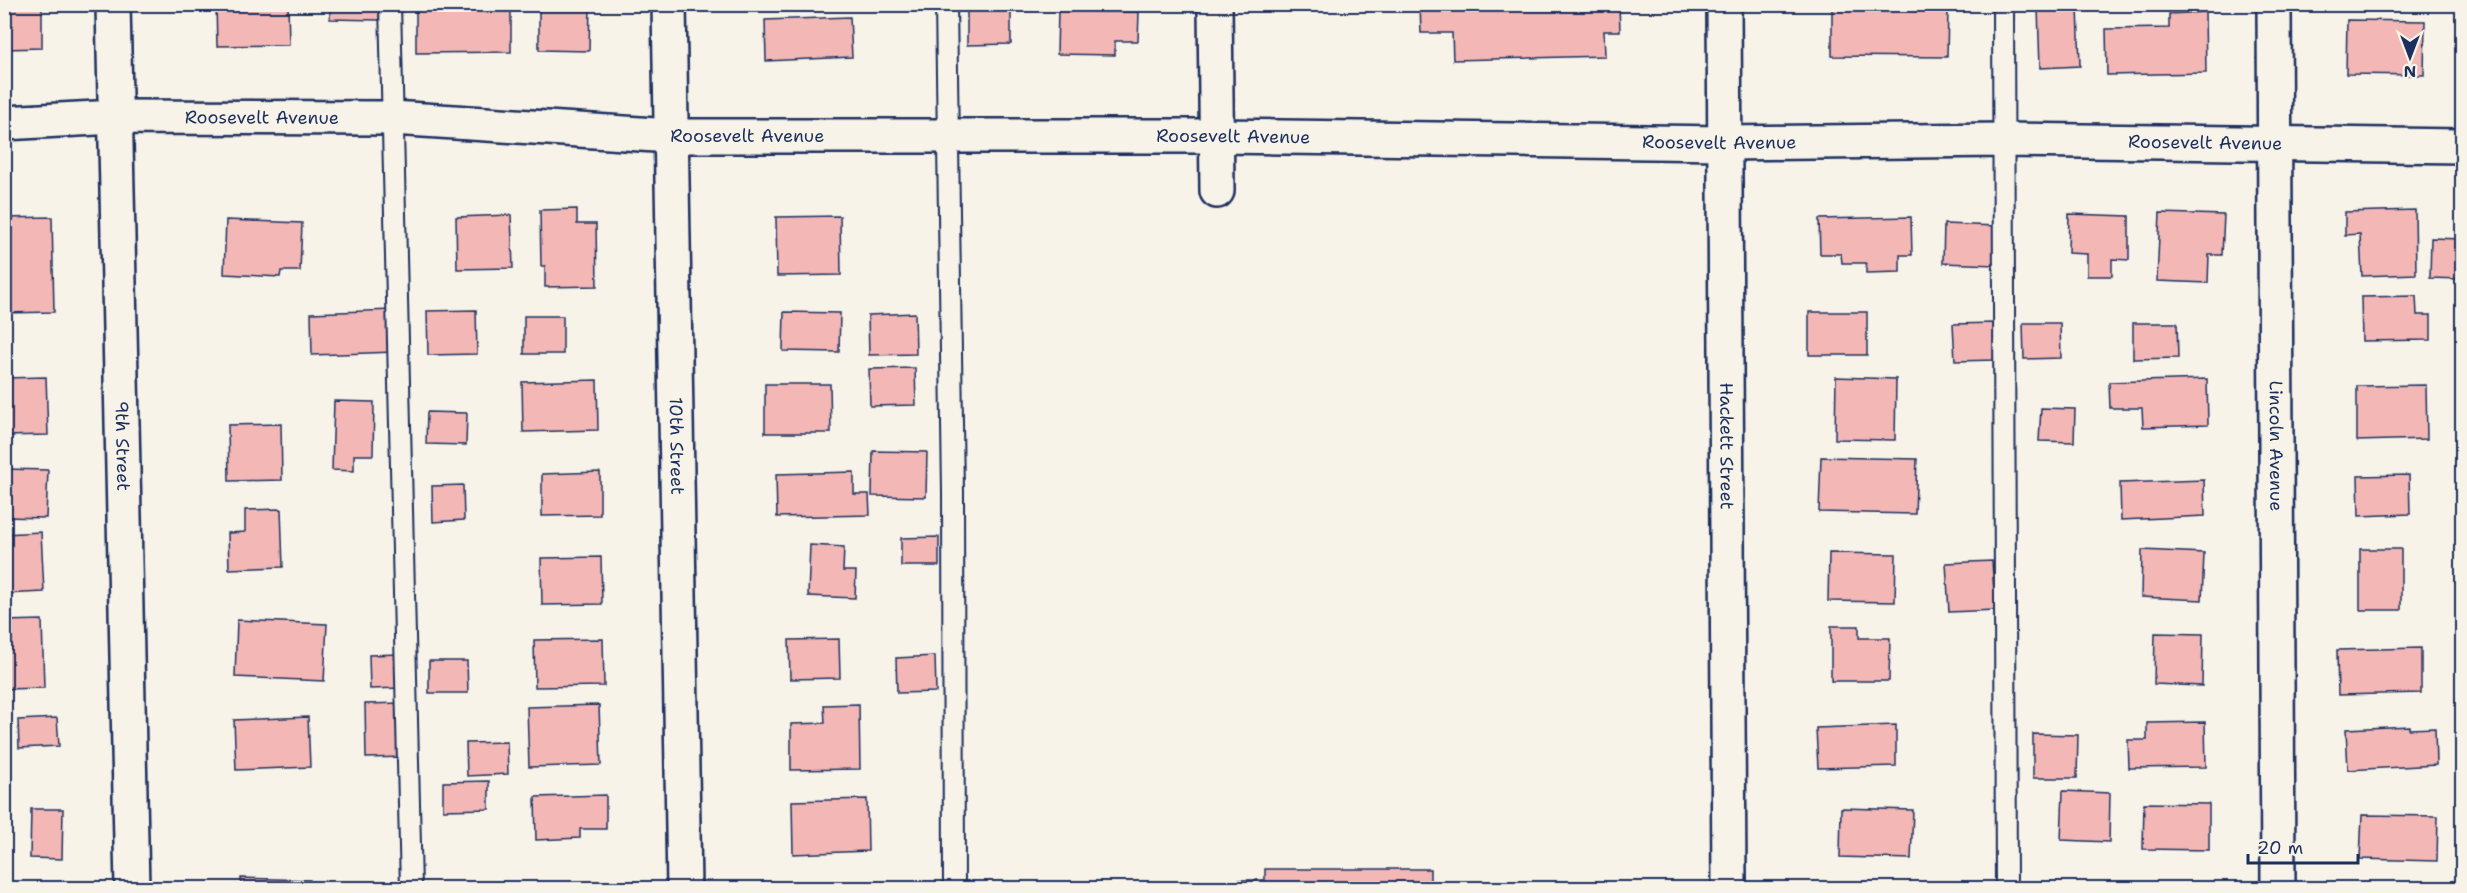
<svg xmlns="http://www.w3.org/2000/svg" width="2467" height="893" viewBox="0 0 2467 893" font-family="'Shantell Sans',sans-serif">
	<rect width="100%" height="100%" fill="#f7f3e8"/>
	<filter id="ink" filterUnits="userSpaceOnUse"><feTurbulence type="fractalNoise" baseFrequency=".0167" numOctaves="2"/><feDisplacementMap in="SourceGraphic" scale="12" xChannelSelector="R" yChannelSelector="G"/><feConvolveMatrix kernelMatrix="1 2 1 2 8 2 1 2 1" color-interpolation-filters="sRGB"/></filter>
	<g filter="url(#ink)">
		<g fill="#f3b7b5" stroke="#1b2f5e" stroke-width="1.5">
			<polygon points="4,4 42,4 42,48 4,49"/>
			<polygon points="216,4 288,4 289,45 217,46"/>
			<polygon points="330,4 380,4 379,20 330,19"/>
			<polygon points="416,4 511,4 511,52 416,53"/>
			<polygon points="539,4 590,4 589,51 539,50"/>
			<polygon points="967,4 1011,4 1011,44 967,45"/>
			<polygon points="1420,4 1619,4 1620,31 1604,31 1605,56 1453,60 1452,33 1421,33"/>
			<polygon points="2078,6 2080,66 2040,68 2038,8"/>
			<polygon points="1832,8 1948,9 1947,57 1832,56"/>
			<polygon points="1058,11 1139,12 1138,41 1115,41 1115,55 1057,54"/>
			<polygon points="2205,12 2206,73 2107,75 2106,29 2169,28 2169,14"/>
			<polygon points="850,17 852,57 766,61 765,20"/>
			<polygon points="2347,20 2425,21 2424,75 2346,74"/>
			<polygon points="577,209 577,224 596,224 597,286 545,287 545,266 541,266 540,210"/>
			<polygon points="2415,210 2416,274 2362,276 2360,234 2345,235 2345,212"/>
			<polygon points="2160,213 2224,215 2222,255 2209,255 2208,283 2157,281"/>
			<polygon points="2069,214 2129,216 2129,260 2112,259 2112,276 2087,276 2087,254 2068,253"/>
			<polygon points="511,215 513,268 457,269 456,217"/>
			<polygon points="840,216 841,275 777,276 776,217"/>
			<polygon points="52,217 54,312 4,313 4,218"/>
			<polygon points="1911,217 1912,255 1900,255 1900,272 1866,273 1866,263 1842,263 1841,254 1820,254 1819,219"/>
			<polygon points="226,220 302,223 300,271 281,271 280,277 224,274"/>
			<polygon points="1944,224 1997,226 1996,265 1943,263"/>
			<polygon points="2431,238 2462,239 2461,279 2430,278"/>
			<polygon points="2416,296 2417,315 2431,315 2431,340 2362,341 2361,297"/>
			<polygon points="393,310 395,352 312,355 311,313"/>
			<polygon points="476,310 477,354 428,355 427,311"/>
			<polygon points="784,312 840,313 839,352 783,351"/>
			<rect x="1809" y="312" width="58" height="43"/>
			<polygon points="915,313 916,354 869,355 868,315"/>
			<rect x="524" y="316" width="39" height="38"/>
			<polygon points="1995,323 1996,360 1955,361 1953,324"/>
			<polygon points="2023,323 2060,323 2061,358 2024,359"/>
			<polygon points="2133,323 2177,323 2178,358 2133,359"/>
			<polygon points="915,368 916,405 870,406 869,369"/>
			<polygon points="46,377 48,435 4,436 4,378"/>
			<polygon points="1836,377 1896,379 1895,440 1835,439"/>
			<polygon points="2207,379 2208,425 2143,427 2142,408 2110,408 2109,382"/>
			<polygon points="597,380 598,430 523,432 522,382"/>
			<polygon points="765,384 830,384 831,433 765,433"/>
			<polygon points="2426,385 2427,439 2357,441 2357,386"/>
			<polygon points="334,401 374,402 373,455 354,455 354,471 332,470"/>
			<polygon points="2041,408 2075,409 2074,442 2039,441"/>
			<polygon points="427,412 467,413 466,445 426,444"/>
			<polygon points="281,424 282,480 229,481 228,425"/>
			<polygon points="873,451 927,452 926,497 872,496"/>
			<polygon points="1821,457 1917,459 1915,514 1819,512"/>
			<polygon points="4,469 48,470 46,518 4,517"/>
			<polygon points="600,472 600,515 542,516 542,474"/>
			<polygon points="854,472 854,494 869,494 870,515 777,517 776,474"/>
			<polygon points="2409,475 2410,514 2359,516 2358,476"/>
			<polygon points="2204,480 2205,516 2121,520 2120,483"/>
			<polygon points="463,485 464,520 433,522 432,486"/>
			<polygon points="281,509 283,567 229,569 228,533 245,532 245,510"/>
			<polygon points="41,532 44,592 4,594 4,534"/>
			<polygon points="939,537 939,566 901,566 901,538"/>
			<polygon points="810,545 844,547 843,571 856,571 855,598 808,596"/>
			<rect x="2360" y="549" width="41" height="61"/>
			<polygon points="2142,550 2204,553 2202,600 2141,597"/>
			<polygon points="1829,553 1896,554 1895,602 1828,601"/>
			<polygon points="601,557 602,604 542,605 541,558"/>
			<polygon points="1992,561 1995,610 1949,612 1946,563"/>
			<polygon points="42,620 44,688 4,689 4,621"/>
			<polygon points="237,620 327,624 324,681 235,677"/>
			<polygon points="1831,626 1859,626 1859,638 1890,638 1889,681 1831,681"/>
			<polygon points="2155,633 2203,634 2202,686 2154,684"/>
			<polygon points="603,639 604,686 535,687 534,640"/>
			<polygon points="839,639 840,678 790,679 789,640"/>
			<polygon points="2421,648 2421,693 2338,695 2337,650"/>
			<polygon points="400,654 401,688 370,689 369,655"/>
			<polygon points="935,656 936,692 897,693 896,658"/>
			<polygon points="429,661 467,661 468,693 429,693"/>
			<polygon points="403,703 405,757 366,758 365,704"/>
			<polygon points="859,704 860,769 791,770 791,724 825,723 824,705"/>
			<polygon points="599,705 601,765 529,767 527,707"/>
			<polygon points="308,717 310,767 236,770 234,720"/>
			<polygon points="57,718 59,746 19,748 18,720"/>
			<polygon points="2205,722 2206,767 2129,768 2128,740 2147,740 2147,723"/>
			<polygon points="1896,725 1896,766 1818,768 1816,728"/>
			<polygon points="2409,726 2409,729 2435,728 2436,765 2348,770 2346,729"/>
			<polygon points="2033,734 2078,735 2077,778 2033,778"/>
			<polygon points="507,742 508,774 467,776 466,743"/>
			<polygon points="489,781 489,809 443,810 443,782"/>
			<polygon points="2063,791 2110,793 2109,842 2061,840"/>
			<polygon points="606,795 606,829 580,829 580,838 536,840 535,797"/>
			<polygon points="867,799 868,851 793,854 792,801"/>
			<polygon points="2144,803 2209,804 2209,850 2143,849"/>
			<polygon points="1841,808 1913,810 1911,859 1840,857"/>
			<polygon points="31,809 63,809 62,859 30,858"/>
			<polygon points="2362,815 2438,816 2437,861 2360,859"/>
			<polygon points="1265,869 1430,869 1430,888 1203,888 1203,880 1265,880"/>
			<polygon points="241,878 310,880 310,888 241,888"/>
			<rect x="775" y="882" width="74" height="6"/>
		</g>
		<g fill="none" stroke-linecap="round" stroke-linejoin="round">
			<defs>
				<g id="lane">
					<polyline points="390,4 411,888"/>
					<polyline points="946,4 953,492 954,888"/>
					<polyline points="2003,4 2006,888"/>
				</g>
				<g id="street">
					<path id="s1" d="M113,4L132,888"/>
					<path id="s2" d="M669,4L684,888"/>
					<polyline points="1215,4 1217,191"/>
					<path id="s3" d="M2274,4L2278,888"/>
					<path id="s4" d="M4,123L115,117L392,118L671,136H1216L1725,143L2004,140L2462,146"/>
				</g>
				<g id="secondary">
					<path id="s5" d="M1724,4L1729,888"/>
				</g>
			</defs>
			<use href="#lane" stroke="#1b2f5e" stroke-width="24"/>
			<use href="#street" stroke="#1b2f5e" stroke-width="38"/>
			<use href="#secondary" stroke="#1b2f5e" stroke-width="38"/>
			<use href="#lane" stroke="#f7f3e8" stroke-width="20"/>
			<use href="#street" stroke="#f7f3e8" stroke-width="33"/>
			<use href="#secondary" stroke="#f7f3e8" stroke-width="33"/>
		</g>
	</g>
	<g text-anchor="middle" stroke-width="5" stroke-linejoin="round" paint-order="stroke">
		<g font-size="18" fill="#1b2f5e" stroke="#f7f3e8">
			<text dy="6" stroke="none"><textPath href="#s4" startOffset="258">Roosevelt Avenue</textPath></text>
			<text dy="6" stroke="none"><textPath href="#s4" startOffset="744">Roosevelt Avenue</textPath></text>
			<text dy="6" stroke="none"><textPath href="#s4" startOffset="1230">Roosevelt Avenue</textPath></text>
			<text dy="6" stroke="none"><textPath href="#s4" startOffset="1716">Roosevelt Avenue</textPath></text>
			<text dy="6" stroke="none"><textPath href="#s4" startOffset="2202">Roosevelt Avenue</textPath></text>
			<text dy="6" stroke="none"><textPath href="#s2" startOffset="442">10th Street</textPath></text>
			<text dy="6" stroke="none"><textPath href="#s5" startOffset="442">Hackett Street</textPath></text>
			<text dy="6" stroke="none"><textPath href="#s3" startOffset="442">Lincoln Avenue</textPath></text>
			<text dy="6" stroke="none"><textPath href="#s1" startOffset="442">9th Street</textPath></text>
		</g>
	</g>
	<rect width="2467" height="893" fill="none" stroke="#f7f3e8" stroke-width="24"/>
	<rect x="12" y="12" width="2443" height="869" fill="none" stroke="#1b2f5e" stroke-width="2" filter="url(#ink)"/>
	<g transform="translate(2410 57) rotate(180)" stroke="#f7f3e8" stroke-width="4.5" paint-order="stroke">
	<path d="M0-4.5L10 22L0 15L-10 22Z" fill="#1b2f5e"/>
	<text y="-9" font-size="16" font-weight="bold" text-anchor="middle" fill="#1b2f5e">N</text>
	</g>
	<path d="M2248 854v9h110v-9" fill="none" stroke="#1b2f5e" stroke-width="3"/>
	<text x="2257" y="854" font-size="18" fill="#1b2f5e" stroke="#f7f3e8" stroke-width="4.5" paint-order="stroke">20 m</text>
</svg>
